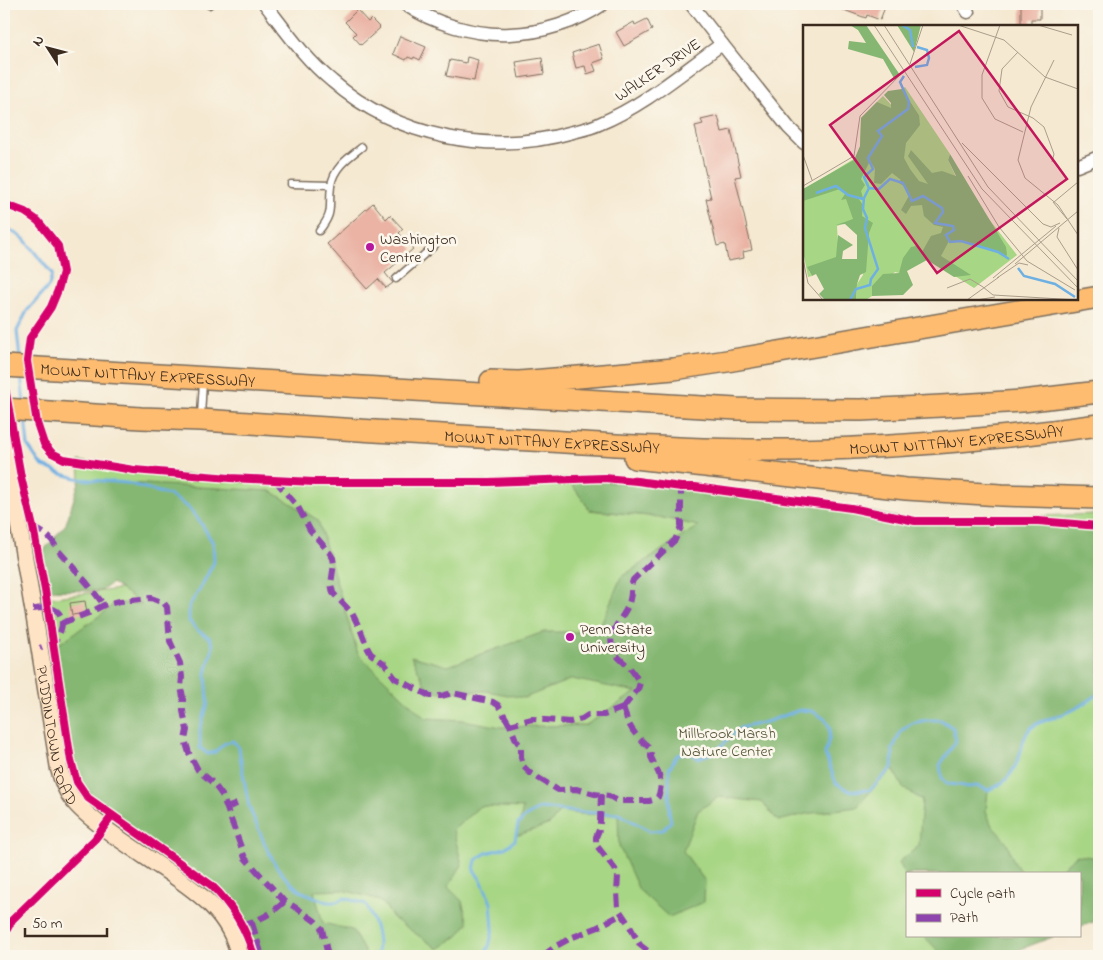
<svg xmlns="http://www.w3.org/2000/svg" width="1103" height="960" viewBox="0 0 1103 960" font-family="'Indie Flower',sans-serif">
	<rect width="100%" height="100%" fill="#fbf7ec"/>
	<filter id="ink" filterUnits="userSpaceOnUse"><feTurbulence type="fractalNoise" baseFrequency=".02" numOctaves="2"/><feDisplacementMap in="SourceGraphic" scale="10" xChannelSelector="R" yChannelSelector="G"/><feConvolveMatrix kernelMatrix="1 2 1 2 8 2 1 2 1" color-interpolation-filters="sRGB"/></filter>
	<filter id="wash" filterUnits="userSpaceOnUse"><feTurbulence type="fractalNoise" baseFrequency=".0096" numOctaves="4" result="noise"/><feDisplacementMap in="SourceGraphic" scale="20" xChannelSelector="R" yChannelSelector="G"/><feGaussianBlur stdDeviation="1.12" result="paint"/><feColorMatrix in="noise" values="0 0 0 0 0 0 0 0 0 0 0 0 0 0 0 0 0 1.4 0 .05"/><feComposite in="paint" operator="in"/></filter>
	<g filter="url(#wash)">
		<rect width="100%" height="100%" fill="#f5e9d2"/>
		<path fill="#a7d684" stroke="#718051" d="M79,461C98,464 116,468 135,470C279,485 424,485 568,479L590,510L659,517L698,525L696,527L1099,514V914L1079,874H907V936H1045L996,956H254L252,943L237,907L80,784L47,598L331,563L127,483L80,479Z"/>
		<g fill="#85b772" stroke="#607048">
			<path d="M80,479L127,483L271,491L318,520L358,654L425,718L463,720L501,727L586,725L636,692L572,679L524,698L487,691L429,692L411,656L448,666L544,632H598L621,577L698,526L659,517L590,510L568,479L695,487L851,508L915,521H1038L1099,526V694C1091,699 1082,705 1073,710C1060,717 1040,719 1030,729C1023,736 1023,745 1020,754C1014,771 1005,785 988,790L986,811L992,826L1006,841L1014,862L1022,874H907V879L899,862L919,846L922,800L903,788L893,769L871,791L857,807L806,814L778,821L762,802L718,797L698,811L683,851L705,881L704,902L669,917L639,890L619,846L618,815L578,814L560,811L550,824L516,836L523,808L480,806L453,830L462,865L448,887L462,901L468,923L458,936L438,949L393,918L384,904L373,898L343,890L314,891L323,923L352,930L367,956H254C246,928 232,905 211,885L88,798L77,782L71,761L53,648L102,614L115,603L142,604L112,583L101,591L45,590L39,556L66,524Z"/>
			<polygon points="1077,855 1099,858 1099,920 1079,927 1079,874 1058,874 1067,863"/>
			<polygon points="924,936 1055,936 1021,949 1011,956 943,956"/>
		</g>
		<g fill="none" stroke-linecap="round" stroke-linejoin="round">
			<g stroke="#6fb0e3" stroke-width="3">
				<polyline points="4,226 24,239 52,274 49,286 27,311 17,331 20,359"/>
				<polyline points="21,375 24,404"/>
				<path d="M25,417L28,446L41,465L62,474L80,479L127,483L169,495L188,507L201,523L213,543L214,562L200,589L189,606V621L197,630L210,638L213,647L206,673L208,703L200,729V748L208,754L215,752L225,743L233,741L239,748L241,762L249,807L267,849L276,866L285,877L300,891L327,902H337L344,898L366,904C373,919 382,940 376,956"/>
				<path d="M482,956L489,947L493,929L491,903L482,882L474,870L476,860L486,853L505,848L515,840L518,824L525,817L540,808L578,812L619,814L650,831L663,830L671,821L669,812V769L677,755L688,752L698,758L715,752L740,728L766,722L800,710L812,711L825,719L830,728L829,739L825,754L836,783L849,791L870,790L892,768L893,748L901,731L912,723L927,720H941L953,728L956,741L940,765L942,778L948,784L959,785L968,787L977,786L988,790C1005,785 1015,771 1020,754C1023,745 1023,736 1030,729C1040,719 1060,717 1073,710C1082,705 1091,699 1099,694"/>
			</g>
		</g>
		<g id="blocks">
			<g fill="#eab3a4">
				<polygon points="830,4 877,4 885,7 880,20 867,15 866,18 830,5"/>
				<polygon points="1021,4 1040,4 1040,19 1031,19 1031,26 1021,26"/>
				<polygon points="357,10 368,22 371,19 380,28 361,45 353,36 356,33 345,22"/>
				<polygon points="647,19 652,30 624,46 616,32 634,22 635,25"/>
				<polygon points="400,36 426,47 420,60 414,57 413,59 408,57 406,60 393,54"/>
				<polygon points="599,44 604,59 593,63 596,71 587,74 585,66 576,68 572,53"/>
				<polygon points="467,57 478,60 474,81 446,76 450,60 466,63"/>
				<polygon points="542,58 544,74 519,78 516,62"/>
				<polygon points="718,116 722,132 731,130 741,176 735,177 752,250 743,252 744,258 728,261 725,244 717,246 706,199 711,198 695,126 703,124 701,120"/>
				<polygon points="373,203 386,219 390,215 403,229 399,233 413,249 385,273 393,283 386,288 378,279 367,289 327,244"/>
				<polygon points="85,601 87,613 72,615 70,603"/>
			</g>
		</g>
	</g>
	<g filter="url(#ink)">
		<use href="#blocks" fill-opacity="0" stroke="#7c6d5d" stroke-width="1"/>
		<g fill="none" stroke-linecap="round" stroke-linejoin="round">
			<defs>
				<g id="lane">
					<polyline points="209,5 210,4"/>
					<polyline points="291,184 331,185"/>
					<path d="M319,231C335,211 328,208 331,186C333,168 349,157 362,147"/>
					<polyline points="396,279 435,245"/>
					<polyline points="201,416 203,381"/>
				</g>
				<g id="street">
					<path d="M265,4C286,31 305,59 332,81C398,138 490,156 573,132C581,130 591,128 599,124C645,105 681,73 722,44"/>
					<path d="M405,4C432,23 476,36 510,34C542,33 577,22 603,4"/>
					<polyline points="691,4 722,44 789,128 804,143"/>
					<polyline points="963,4 968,12"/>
					<polyline points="1077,166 1099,157"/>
				</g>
				<g id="secondary">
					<path id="s1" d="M4,439L35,620L59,769C62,780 66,791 73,800C82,812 95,821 107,830C126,844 145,856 164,869C198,892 231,914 239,956"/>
				</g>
				<g id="highway">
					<path id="s2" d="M4,366L737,409L861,410L941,406L1022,401L1099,392"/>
					<polyline points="491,381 519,382 674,369 727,361 1099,297"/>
					<path id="s3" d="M4,409L141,418L201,420C311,427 420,434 530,440C618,445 705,451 793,450C895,448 997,439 1099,425"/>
					<polyline points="635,458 906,489 1001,495 1099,498"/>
				</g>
			</defs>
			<use href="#lane" stroke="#7c6d5d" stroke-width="9"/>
			<use href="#street" stroke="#7c6d5d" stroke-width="15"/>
			<use href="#secondary" stroke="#7c6d5d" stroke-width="19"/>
			<use href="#highway" stroke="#7c6d5d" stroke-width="24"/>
			<use href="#lane" stroke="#fff" stroke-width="6"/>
			<use href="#street" stroke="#fff" stroke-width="12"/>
			<use href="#secondary" stroke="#fee4c5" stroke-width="16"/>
			<use href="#highway" stroke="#fdbc6f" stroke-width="21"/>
			<g stroke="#8e44ad" stroke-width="6" stroke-dasharray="12 6" stroke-linecap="butt">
				<polyline points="275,480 298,507 310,530 329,552 333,558 334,564 331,584 333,593 352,613 361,631 368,649 371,654 385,664 395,678 430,696 441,696 453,693 493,702 498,705 510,725"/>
				<path d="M33,527C44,533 52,537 57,549L87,583L104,605"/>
				<path d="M33,609C38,609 44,607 49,608C67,610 64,632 54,642C50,645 44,646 40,648"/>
				<polyline points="62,623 91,612 104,605 120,601 151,598 164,603 167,607 170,641 180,663 182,677 181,687 183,697 183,711 187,730 185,740 189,753 198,770 213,783 222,795 245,858 283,900 298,909 315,921 322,929 328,956"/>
				<path d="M623,708C630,730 634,734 651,749V757L659,774L661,784L660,791L658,797L656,799L649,801H618L609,796L595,794L576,789L558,790L530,773L523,766L521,757V747L519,744L516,740L510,725L532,719L570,722L582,719L588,715H604Z"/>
				<path d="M623,708L638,689L640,683C636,677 633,671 629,667C624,662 618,658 615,653C602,633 627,617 630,599C632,592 630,588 633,580L675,540L681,527V487"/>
				<polyline points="601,794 600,822 599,830 596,837 596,842 597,846 615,869 618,876 617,892 618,908 628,923 640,945 654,956"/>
				<polyline points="226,808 237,804"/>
				<polyline points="252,923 262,956"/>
				<path d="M242,924C258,922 273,913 285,901"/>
				<polyline points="543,956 556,946 573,937 596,928 622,914"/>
			</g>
			<defs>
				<g id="cycleway">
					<polyline points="4,204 25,212 38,221 58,246 63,272 58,290 51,307 30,338 27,361 37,423 44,444 52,453 64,459 134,470 230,478 314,482 489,482 604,478 637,481 681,487 695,487 851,508 915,521 1038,521 1099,526"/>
					<path d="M4,382L21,477L33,527L45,590L71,761L77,782L88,798L211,885C232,905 246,928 254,956"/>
					<polyline points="4,935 12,920 95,839 112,816"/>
				</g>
			</defs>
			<use href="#cycleway" stroke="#fbf7ec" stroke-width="11"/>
			<use href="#cycleway" stroke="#d6006c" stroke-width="8"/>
		</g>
	</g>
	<g fill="#b5179e" stroke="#fbf7ec" stroke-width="2">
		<circle cx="370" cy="247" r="5"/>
		<circle cx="570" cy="637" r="5"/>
	</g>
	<g text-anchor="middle" stroke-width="5" stroke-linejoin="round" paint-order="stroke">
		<g font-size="16" fill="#3b2a1e" stroke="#fbf7ec">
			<text transform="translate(657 69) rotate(-34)" y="6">WALKER DRIVE</text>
			<text dy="6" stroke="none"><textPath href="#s2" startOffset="144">MOUNT NITTANY EXPRESSWAY</textPath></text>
			<text dy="6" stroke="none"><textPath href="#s3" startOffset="954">MOUNT NITTANY EXPRESSWAY</textPath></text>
			<text dy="6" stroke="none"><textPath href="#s3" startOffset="549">MOUNT NITTANY EXPRESSWAY</textPath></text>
			<text dy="6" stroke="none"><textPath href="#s1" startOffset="301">PUDDINTOWN ROAD</textPath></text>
		</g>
		<g font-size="16" fill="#3b2a1e" stroke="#fbf7ec" text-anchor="start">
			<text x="380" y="244">Washington<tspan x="380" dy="18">Centre</tspan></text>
			<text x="580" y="634">Penn State<tspan x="580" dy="18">University</tspan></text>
		</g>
		<g font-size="16" fill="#565538" stroke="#fbf7ec">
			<text x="727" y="738">Millbrook Marsh<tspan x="727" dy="18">Nature Center</tspan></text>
		</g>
	</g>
	<g transform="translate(803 25)">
		<rect width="275" height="275" fill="#f5e9d2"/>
		<path d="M102,62L147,129L145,135L153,152L214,230L171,263L114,227L96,248L92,247L71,265L69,271L63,275H53L54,259L60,250L55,193L34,201L36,236L6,246L9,251L5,252L0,226V165L54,132L57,126L58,93L80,71L112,105L116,90L99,64Z" fill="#a7d684"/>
		<path d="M47,0H63L97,50L92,55L80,34L45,24L46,16L63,18L55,5ZM94,0H118L111,27ZM99,64L116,90L117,100L103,118L101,133L107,144L116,156L125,159L105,131L108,125L129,148L139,146L153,151L145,135L147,129L203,222L204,230L202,232L195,227L158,216H146L138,231L168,250L151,252L124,235L104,246L110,260L100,270L69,271V261L80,249L96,248L100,233L108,222L113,221L119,227L128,211L138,208L140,202L131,200L121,191L119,180L108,181L103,189L98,185L107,169L101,161L94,157L98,155L89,148L78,159L71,158L72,144L67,136L58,154L62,160L58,166L60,173H55L60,180L59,191L70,198L66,208L63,247L57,250L54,259L53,275H22L16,269L21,264L13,249L9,251L4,242L33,232L35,210L50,220L40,226L39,234H54V210L42,199L33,200L50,194L43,174L38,175L42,169L37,164L0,176V164L51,135L57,121L58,93L74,77L88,83V78L81,70L85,66Z" fill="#85b772"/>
		<path fill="none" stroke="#6fb0e3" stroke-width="2.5" d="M99,0L107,5L110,22M112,42L124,40L126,33L124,25L114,22M101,51L97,57L106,77L105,84L75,106L79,111L65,133L70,144L61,152L66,163L76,164L87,154L100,158L109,176L120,171L139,183L140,187L132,198L150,201L151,205L143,210L147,217L158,216L195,227L206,234M13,168L33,161L45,170L60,174M215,243L221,251L252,259L272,272M47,275L53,264L67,260L68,254L75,244L62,203L64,193L60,184L61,173L66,163"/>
		<path fill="none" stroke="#ab9d8a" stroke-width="1" d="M71,0L179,164L275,263M81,0L185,162L275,256M155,0L201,15L242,52L275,64M197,0L179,50V73L192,94L220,107M235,0L269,10M215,27L199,44L196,66L205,82L230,93L241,102L251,129L249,137M251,35L228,82L215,135L222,153L255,180L275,210M107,39L120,0M159,118L240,199L248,202L257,198M0,130L9,155M165,151L196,202L224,236L272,265M0,161L51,131L57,91L101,46M250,177L264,194M251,177L275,157M256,203L254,212L275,245M0,234L5,258L20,275M212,239L275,186M190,253L253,201M194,253L216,238L225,240M180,262L190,270L275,275M144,263L167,254L180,262M164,275L196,252M173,275L192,272"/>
		<path fill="#c2185b" fill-opacity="0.15" stroke="#c2185b" stroke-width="2.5" d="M156,6L264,154L134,248L27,100Z"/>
		<rect width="275" height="275" fill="none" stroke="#3b2a1e" stroke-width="2.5"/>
	</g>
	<rect width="1103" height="960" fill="none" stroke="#fbf7ec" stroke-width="20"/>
	<rect x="906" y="872" width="175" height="65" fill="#fbf7ec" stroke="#aea59a"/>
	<rect x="916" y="889" width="25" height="8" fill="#d6006c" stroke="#aea59a"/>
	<text x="950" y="898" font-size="15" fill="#3b2a1e">Cycle path</text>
	<rect x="916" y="914" width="25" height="8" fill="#8e44ad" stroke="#aea59a"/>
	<text x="950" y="922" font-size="15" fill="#3b2a1e">Path</text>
	<g transform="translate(48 48) rotate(306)" stroke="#fbf7ec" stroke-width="4" paint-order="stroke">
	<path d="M0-4L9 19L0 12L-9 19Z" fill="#3b2a1e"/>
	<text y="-8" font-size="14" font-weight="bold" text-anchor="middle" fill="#3b2a1e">N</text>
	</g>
	<path d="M25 928v8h82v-8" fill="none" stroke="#3b2a1e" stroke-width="2.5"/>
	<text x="32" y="928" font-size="15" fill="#3b2a1e" stroke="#fbf7ec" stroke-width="4" paint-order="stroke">50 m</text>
</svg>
